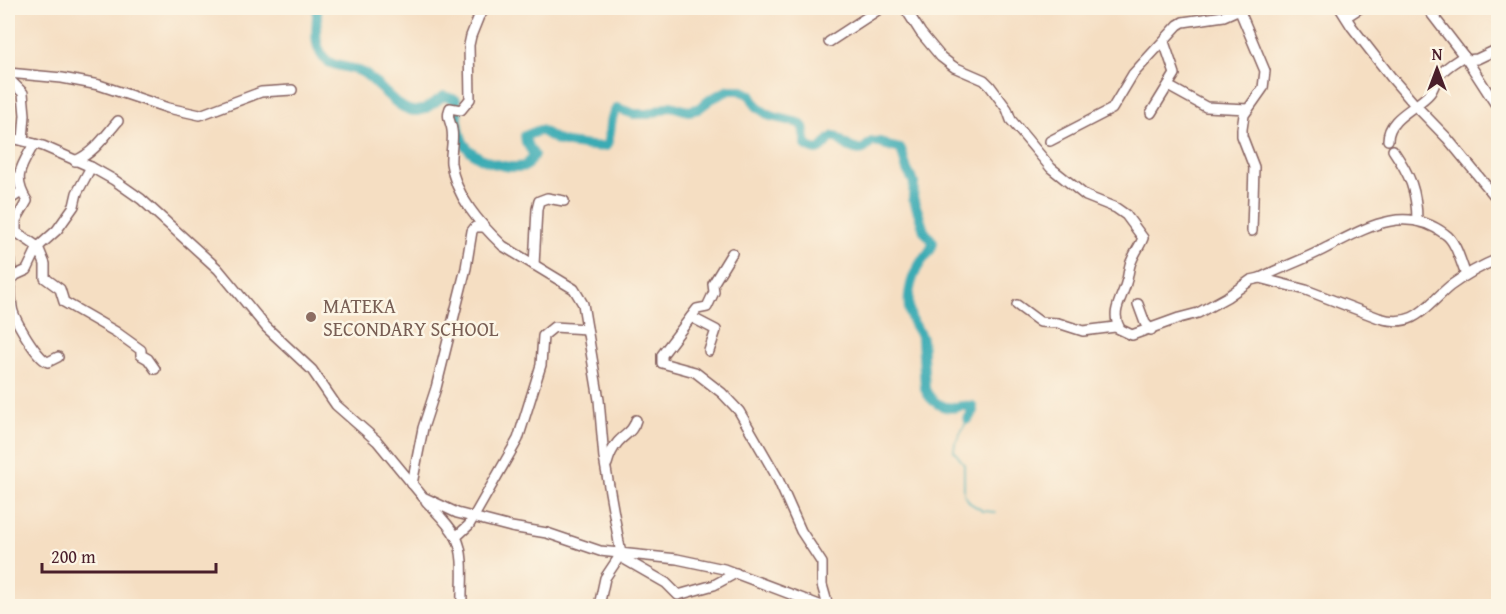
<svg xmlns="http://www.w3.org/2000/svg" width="1506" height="614" viewBox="0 0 1506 614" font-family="'Gentium Book Plus',serif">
	<rect width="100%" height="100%" fill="#fcf5e5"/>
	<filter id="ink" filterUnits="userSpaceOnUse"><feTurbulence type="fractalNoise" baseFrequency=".0167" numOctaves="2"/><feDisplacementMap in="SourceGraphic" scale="12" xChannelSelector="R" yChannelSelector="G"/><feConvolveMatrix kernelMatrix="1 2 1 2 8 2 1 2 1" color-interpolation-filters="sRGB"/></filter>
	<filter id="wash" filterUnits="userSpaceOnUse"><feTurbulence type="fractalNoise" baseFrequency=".008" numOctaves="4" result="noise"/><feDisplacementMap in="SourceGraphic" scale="24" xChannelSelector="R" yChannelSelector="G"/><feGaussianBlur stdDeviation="1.35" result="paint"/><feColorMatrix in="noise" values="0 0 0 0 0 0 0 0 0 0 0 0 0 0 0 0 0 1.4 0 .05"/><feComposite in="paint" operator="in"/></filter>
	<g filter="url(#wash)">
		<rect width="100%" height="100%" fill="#f5dec2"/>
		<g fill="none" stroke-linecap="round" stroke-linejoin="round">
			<polyline stroke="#3aabb4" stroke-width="1.5" points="968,419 955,443 954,451 964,464 964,494 970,503 983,511 996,512"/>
			<path stroke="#3aabb4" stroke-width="10" d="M317,8C318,24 312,42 323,57C332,69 353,65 365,74C379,84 399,112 416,111C426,111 435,101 444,96L456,100C458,113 457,130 463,142C474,161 506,170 526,166L534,155L526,142L525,136L540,130C546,133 551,137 557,140C562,143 600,148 606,146C613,133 608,118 617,108L634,114H649L671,106L688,111L698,109L711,99L729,90H740L750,95L757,107L770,116L799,123L803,127L806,145C824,157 822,143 834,136C842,141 853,153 863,149C867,147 869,144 872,142H880L888,146L901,149L907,170L914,183L913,198L918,212L924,231L933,242C932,251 926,255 921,262C910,278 904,304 913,322C915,328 920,332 922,339L925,389C930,401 943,410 957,407C963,406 965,405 972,406L973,411L968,419"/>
		</g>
	</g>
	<g filter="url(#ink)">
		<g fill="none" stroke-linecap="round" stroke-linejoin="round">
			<defs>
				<g id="minor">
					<path d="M486,8L479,16L471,36L469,45L470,99L461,110L450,108C446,118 451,121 452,130C454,141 450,152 451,163C455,196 480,224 503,246L574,289L583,304L599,400L604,458L621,554L605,578L599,606"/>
					<path d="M905,8L921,33L941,57L954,67L984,80L990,86L1007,109L1011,120L1051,168L1086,196L1116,208L1126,215L1143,238C1140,246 1135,252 1132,260C1128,267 1129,275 1126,283C1122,299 1110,312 1120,329"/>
					<polyline points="1003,8 1003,9"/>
					<polyline points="1340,8 1352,27 1391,77 1416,106 1447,138 1498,200"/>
					<polyline points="1427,8 1467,60 1498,108"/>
					<polyline points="1239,9 1265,71 1263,88 1244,115 1242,129 1242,136 1254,167 1252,231"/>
					<polyline points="1346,17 1360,8"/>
					<polyline points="829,42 881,8"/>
					<polyline points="1467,60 1477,59 1498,49"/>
					<polyline points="8,73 62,78 99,85 168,108 200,115 261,92 292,90"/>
					<polyline points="8,78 23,93 25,115 23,140"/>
					<polyline points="1168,86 1206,107 1248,109"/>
					<polyline points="1151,113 1175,74 1164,42"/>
					<polyline points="8,137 43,146 91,167 114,180 141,199 218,269 266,327 312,370 336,405 377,441 423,497 457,513 511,527 547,533 600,551 677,559 724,569 822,606"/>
					<path d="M1388,140C1388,117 1418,108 1430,93C1434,88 1435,81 1439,76C1445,67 1455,62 1464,56"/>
					<polyline points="1050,141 1112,109 1133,74 1178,25 1183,22 1224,16 1242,8"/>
					<path d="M34,144C21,167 12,177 27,201L16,220V232L38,247L45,264V278L60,289L64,302L116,332L141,350V355L148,359L155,369"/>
					<path d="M1393,150C1410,175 1417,191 1417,221"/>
					<path d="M75,161C94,153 105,136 118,121"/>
					<polyline points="8,196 12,198 21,192"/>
					<polyline points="732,253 713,284 714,292 707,307 697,309 662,355 662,363 695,372 722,393 739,411 777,477 801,531 822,563 822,585 828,606"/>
					<path d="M8,255C14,271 9,290 12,307C13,318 38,360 48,362L58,357"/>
					<polyline points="534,265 537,209 539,201 547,198 564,201"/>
					<path d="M1260,278C1282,267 1306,259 1328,247C1366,228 1404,204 1445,234C1456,241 1461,263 1466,275"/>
					<polyline points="10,281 16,275 27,270 38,247 57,230 74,206 77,193 91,167"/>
					<polyline points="1138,304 1145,323 1151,330"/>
					<path d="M1017,305L1040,322L1058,323L1083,331L1115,327L1132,335L1179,318L1198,313L1227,297L1251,280L1260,278L1306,290L1379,318C1415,329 1426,306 1450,286C1465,275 1481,266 1498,259"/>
					<polyline points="691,317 716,330 709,351"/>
					<path d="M607,464C609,456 612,449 618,442C625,434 633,432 636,420"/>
					<polyline points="412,484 423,428 436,388 466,268 472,231 475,227 484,227"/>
					<path d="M426,501C436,512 448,523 456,537C466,556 461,585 462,606"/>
					<polyline points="456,537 469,525 518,439 541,365 543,336 554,327 587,329"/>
					<polyline points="619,556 666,583 678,595 714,585 736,573"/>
				</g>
			</defs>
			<use href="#minor" stroke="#866260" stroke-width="12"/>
			<use href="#minor" stroke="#fff" stroke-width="9"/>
		</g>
	</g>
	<circle fill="#8d6e63" stroke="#fcf5e5" stroke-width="2" cx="311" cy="317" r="6"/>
	<g text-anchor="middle" stroke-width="5" stroke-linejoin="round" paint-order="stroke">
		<g font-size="20" fill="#785e54" stroke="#fcf5e5" text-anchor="start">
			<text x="323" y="313">MATEKA<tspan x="323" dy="23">SECONDARY SCHOOL</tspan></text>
		</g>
	</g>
	<rect width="1506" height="614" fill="none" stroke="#fcf5e5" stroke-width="30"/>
	<g transform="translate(1437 69)" stroke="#fcf5e5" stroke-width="4.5" paint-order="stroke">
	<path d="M0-4.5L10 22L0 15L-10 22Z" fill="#4a1f2b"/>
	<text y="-9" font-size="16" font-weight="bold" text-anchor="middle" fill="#4a1f2b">N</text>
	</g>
	<path d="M42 563v9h174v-9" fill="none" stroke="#4a1f2b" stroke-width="3"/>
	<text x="51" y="563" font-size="18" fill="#4a1f2b" stroke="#fcf5e5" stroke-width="4.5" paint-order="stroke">200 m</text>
</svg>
